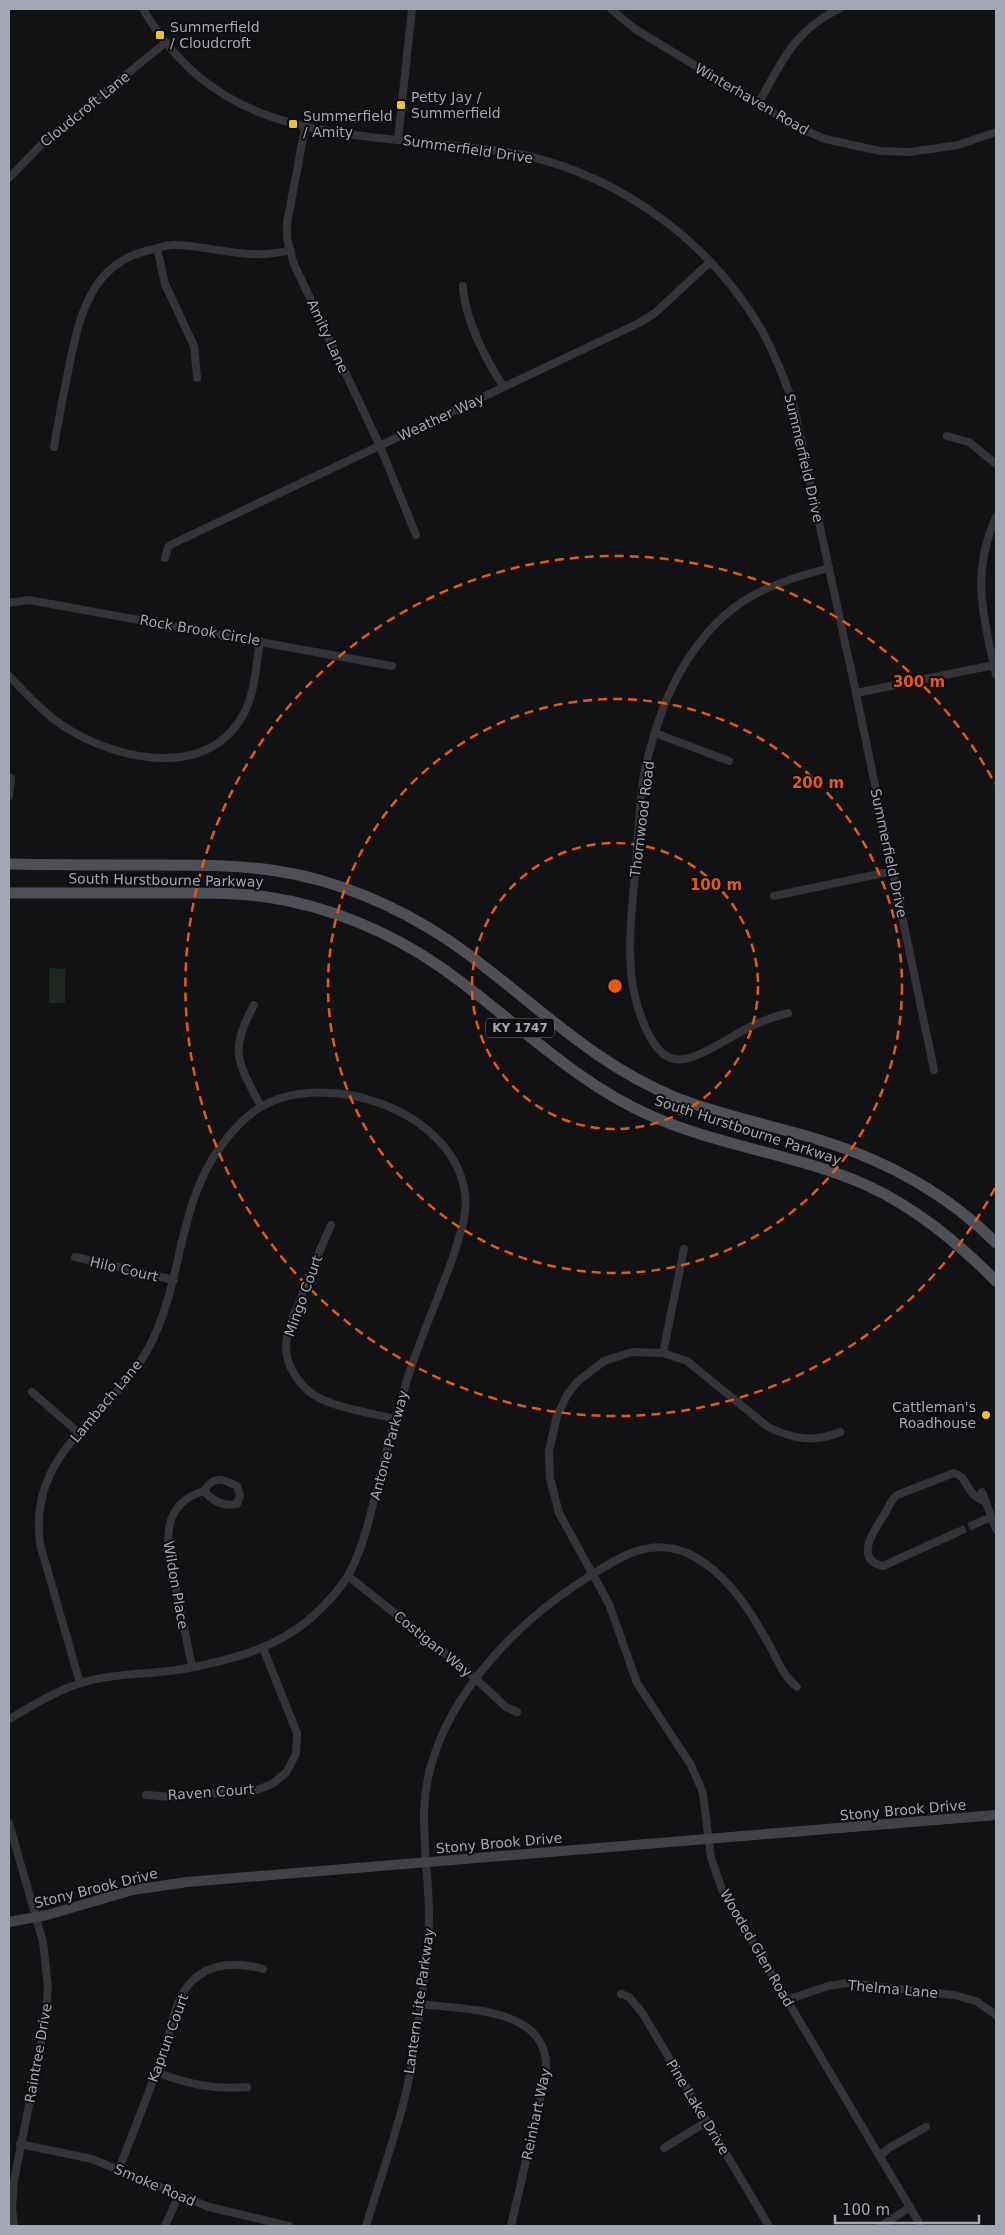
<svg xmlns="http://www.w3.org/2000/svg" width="1005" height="2235" viewBox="0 0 1005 2235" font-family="'DejaVu Sans',sans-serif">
	<rect width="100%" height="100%" fill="#121214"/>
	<polygon fill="#1e2620" points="49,968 65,969 65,1003 49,1003"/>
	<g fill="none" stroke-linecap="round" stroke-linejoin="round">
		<polyline stroke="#2f3034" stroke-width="8" stroke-dasharray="8 4" stroke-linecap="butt" points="958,1532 975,1524"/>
		<g stroke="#333338" stroke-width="8">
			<path d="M143,9C219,138 332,131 464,147C485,149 507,151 528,156C624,179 711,243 761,329C774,352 784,378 793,403L856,693L934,1070"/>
			<polyline points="611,9 635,29 795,126 825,139 880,151 910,152 958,145 996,132"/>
			<path d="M758,104C782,62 793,31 839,9"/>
			<polyline points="305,128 287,223 287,238 293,262 380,446 416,535"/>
			<polyline points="398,139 412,9"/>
			<polyline points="9,178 43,143 166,42"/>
			<polyline points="157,248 165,284 194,346 197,378"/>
			<path d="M463,286C464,317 486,361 504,387"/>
			<polyline points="947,436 969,442 996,464"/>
			<path d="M54,447C58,422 63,397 68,372C79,317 90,260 155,249C162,247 170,244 177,245C217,247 250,261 290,250"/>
			<path d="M996,517C970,575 984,617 996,675"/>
			<polyline points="165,558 168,547 170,545 639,323 655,313 710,262"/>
			<polyline points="9,603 29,600 392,666"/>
			<path d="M9,676C24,691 39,708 56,721C107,758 205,784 243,715C255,694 256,665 260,641"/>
			<polyline points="856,693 994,665"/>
			<polyline points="655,733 729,761"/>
			<polyline points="9,777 11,778 9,796"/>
			<polyline points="774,896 893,871"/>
			<path d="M254,1005C228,1053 238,1061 261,1107"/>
			<path d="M788,1013C776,1016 764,1020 752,1026C733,1034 694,1064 674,1059C647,1053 633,996 631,972C628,936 633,899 636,862C639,830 639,796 646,765C655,727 668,688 690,656C727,600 767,584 829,568"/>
			<path d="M331,1225C319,1251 309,1277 299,1303C293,1317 286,1332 286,1347C286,1366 299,1385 314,1395C337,1409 369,1412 395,1419"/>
			<polyline points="75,1257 174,1280"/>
			<polyline points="663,1353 684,1249"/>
			<polyline points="32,1392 80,1434"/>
			<path d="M840,1432C814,1443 793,1439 768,1427L687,1361L663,1353L632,1352L604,1361L577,1382L567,1395L557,1416L549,1451L550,1478L559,1513L609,1604L637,1683L691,1765L703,1793L711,1858L723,1892L921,2226"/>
			<polyline points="982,1492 996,1529"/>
			<polyline points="975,1524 991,1517"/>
			<path d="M958,1532L883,1566C853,1559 875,1529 884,1515C889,1507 890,1501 897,1495L954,1473C969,1477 964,1493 984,1501"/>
			<polyline points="348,1576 466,1670 506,1707 517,1712"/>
			<path d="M192,1666C187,1642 182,1618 177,1594C169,1556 153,1506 204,1491C212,1500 223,1507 237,1504L240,1496L237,1486C223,1479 213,1475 204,1491"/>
			<path d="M9,1719C31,1707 53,1692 78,1684C110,1673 144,1675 177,1670C224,1662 275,1650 312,1617C327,1603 342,1588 351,1570C364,1544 370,1516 377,1489C386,1451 396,1414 408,1377C421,1335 440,1295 454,1254C460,1234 468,1214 465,1194C455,1111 326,1067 259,1108C245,1117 231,1132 221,1146C177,1204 183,1285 148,1349C108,1421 28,1449 40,1544L80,1683"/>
			<polyline points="146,1795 172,1797 257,1790 272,1784 286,1773 296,1754 297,1733 263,1648"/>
			<polyline points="9,1823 43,1942 48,1986 46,2018 14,2181 12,2208 14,2226"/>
			<polyline points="621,1994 629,1997 643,2014 769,2226"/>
			<polyline points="787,2000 828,1986 847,1983 954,1995 976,2001 996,2015"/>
			<path d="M420,2004C467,2010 557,2007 545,2078L511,2226"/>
			<path d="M156,2072C187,2084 215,2090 247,2087"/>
			<polyline points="20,2144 92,2159 209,2207 289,2226"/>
			<polyline points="664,2148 706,2122"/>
			<polyline points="880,2156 889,2148 926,2127"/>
			<path d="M119,2169C135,2128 151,2088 165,2047C173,2025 174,1999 192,1981C211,1962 239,1962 263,1969"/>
			<polyline points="165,2226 179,2195"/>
			<path d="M366,2226C378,2186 392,2146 403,2105C416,2053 423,1995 428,1941C432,1897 423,1854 424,1810C428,1713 508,1628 585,1579C617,1559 648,1536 687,1553C724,1570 749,1608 767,1641C777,1658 782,1675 797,1687"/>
			<polyline points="881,2226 910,2207"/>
		</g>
		<polyline stroke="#414248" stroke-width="10" points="9,1922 47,1915 133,1890 187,1882 996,1815"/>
		<g stroke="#4f5057" stroke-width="11">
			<path d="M9,864C60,865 111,865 162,865C200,865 238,865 277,871C337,880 397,906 448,940C525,992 588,1063 677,1098C724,1116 775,1126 823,1141C887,1161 949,1195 996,1243"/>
			<path d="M9,893C60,893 111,893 163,893C197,893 233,892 267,897C328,906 388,931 439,966C510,1015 570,1080 649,1115C718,1146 795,1154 864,1184C915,1207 957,1242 996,1281"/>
		</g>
	</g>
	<g fill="none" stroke="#e8590c" stroke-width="2.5" stroke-dasharray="9 6">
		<circle cx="615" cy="986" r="143"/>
		<circle cx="615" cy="986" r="287"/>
		<path d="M995 1188A430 430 0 1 1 995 784"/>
	</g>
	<g fill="#edc131" stroke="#0d0d0f" stroke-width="2">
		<rect x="155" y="30" width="10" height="10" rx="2.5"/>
		<rect x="396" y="100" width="10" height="10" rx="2.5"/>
		<rect x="288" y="119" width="10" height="10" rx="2.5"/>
		<circle cx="986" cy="1415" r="5"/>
	</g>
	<g text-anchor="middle" stroke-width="4" stroke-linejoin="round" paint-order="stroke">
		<rect fill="#0d0d0f" stroke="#777982" stroke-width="1" x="486" y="1018.5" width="68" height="19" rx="4"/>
		<g font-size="12" font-weight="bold" fill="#a4a7b4">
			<text x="520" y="1032">KY 1747</text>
		</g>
		<g font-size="14" fill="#a4a7b4" stroke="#0d0d0f" text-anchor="start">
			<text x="170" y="32">Summerfield<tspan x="170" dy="16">/ Cloudcroft</tspan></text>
			<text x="411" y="102">Petty Jay /<tspan x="411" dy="16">Summerfield</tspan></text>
			<text x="303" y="121">Summerfield<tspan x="303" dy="16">/ Amity</tspan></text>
			<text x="976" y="1412" text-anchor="end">Cattleman's<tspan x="976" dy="16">Roadhouse</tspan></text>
		</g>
		<g font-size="14" fill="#a4a7b4" stroke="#0d0d0f">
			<text transform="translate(752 99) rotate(30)" y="5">Winterhaven Road</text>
			<text transform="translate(85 109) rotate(-39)" y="5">Cloudcroft Lane</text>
			<text transform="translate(468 149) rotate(8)" y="5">Summerfield Drive</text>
			<text transform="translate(328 336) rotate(65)" y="5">Amity Lane</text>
			<text transform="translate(441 417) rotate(-25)" y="5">Weather Way</text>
			<text transform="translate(804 458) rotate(77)" y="5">Summerfield Drive</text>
			<text transform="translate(200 630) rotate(10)" y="5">Rock Brook Circle</text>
			<text transform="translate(642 819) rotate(-83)" y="5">Thornwood Road</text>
			<text transform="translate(889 853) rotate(78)" y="5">Summerfield Drive</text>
			<text transform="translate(166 880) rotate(1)" y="5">South Hurstbourne Parkway</text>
			<text transform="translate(748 1130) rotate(18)" y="5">South Hurstbourne Parkway</text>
			<text transform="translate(124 1269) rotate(13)" y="5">Hilo Court</text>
			<text transform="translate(303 1296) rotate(-70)" y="5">Mingo Court</text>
			<text transform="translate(106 1401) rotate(-50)" y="5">Lambach Lane</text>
			<text transform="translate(389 1445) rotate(-75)" y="5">Antone Parkway</text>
			<text transform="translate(176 1585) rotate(80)" y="5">Wildon Place</text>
			<text transform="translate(433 1644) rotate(39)" y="5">Costigan Way</text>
			<text transform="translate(211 1792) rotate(-4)" y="5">Raven Court</text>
			<text transform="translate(903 1810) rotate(-5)" y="5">Stony Brook Drive</text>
			<text transform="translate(499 1843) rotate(-5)" y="5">Stony Brook Drive</text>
			<text transform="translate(96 1888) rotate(-14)" y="5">Stony Brook Drive</text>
			<text transform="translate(757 1948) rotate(60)" y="5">Wooded Glen Road</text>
			<text transform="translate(893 1989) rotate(5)" y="5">Thelma Lane</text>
			<text transform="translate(419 2001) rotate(-82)" y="5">Lantern Lite Parkway</text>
			<text transform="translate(168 2038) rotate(-70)" y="5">Kaprun Court</text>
			<text transform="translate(38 2053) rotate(-80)" y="5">Raintree Drive</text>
			<text transform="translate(698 2107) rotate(59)" y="5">Pine Lake Drive</text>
			<text transform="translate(536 2114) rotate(-78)" y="5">Reinhart Way</text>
			<text transform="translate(155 2185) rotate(23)" y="5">Smoke Road</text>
		</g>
	</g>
	<circle cx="615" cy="986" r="8" fill="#e8590c" stroke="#0d0d0f" stroke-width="2.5"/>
	<g font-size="15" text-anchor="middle" font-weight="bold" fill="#e8590c" stroke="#0d0d0f" stroke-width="4" stroke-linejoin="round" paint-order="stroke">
		<text x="919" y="687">300 m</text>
		<text x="818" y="788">200 m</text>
		<text x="716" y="890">100 m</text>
	</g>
	<rect width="1005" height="2235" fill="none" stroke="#a4a7b4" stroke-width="20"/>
	<path d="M835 2215v8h144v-8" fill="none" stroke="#a4a7b4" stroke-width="2.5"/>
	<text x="842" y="2215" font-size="15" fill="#a4a7b4" stroke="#0d0d0f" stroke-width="4" paint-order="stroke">100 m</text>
</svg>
